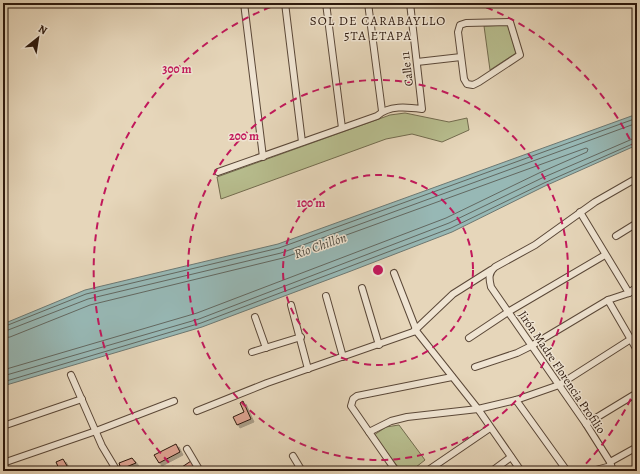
<svg xmlns="http://www.w3.org/2000/svg" width="640" height="474" viewBox="0 0 640 474" font-family="Alegreya,serif">
	<defs>
		<filter id="shadow"><feDropShadow dx="3" dy="3" stdDeviation="0" flood-color="#0004"/></filter>
	</defs>
	<rect width="100%" height="100%" fill="#e6d6ba"/>
	<filter id="stains"><feTurbulence type="fractalNoise" baseFrequency=".005" numOctaves="4"/><feColorMatrix values="0 0 0 0 .2 0 0 0 0 .09 0 0 0 0 .02 0 0 0 .5 -.17"/></filter>
	<radialGradient id="worn" r=".72"><stop offset=".6" stop-color="#630" stop-opacity="0"/><stop offset="1" stop-color="#630" stop-opacity=".3"/></radialGradient>
	<g fill="#b7bd8e" stroke="#726b4e">
		<polygon points="508,25 516,53 490,70 484,26"/>
		<polygon points="405,113 449,122 467,118 469,130 442,142 412,134 386,139 221,199 217,177 390,115"/>
		<polygon points="399,425 425,460 411,471 401,471 374,435 386,427"/>
	</g>
	<polygon fill="#97b8b5" stroke="#6d7872" points="637,114 637,145 545,186 452,232 351,271 202,327 3,386 3,324 85,290 278,244"/>
	<g fill="none" stroke-linecap="round" stroke-linejoin="round">
		<g stroke="#626861" stroke-width="1">
			<polyline points="3,327 86,294 279,248 637,118"/>
			<polyline points="3,332 88,299 281,253 637,123"/>
			<polyline points="3,338 10,337 90,305 283,258 586,148 588,149 587,152 539,173 446,218 197,313 3,370"/>
			<polyline points="3,376 199,319 449,223 542,178 637,137"/>
			<polyline points="3,382 201,323 451,228 544,183 637,142"/>
		</g>
	</g>
	<g fill="#dea492" stroke="#2d190d" filter="url(#shadow)">
		<polygon points="243,401 251,419 237,425 233,417 244,412 240,403"/>
		<polygon points="176,444 180,452 159,463 154,455"/>
		<polygon points="132,458 136,463 121,469 119,463"/>
		<polygon points="63,459 70,471 60,471 56,462"/>
		<polygon points="191,461 197,469 180,471 179,469"/>
	</g>
	<g fill="none" stroke-linecap="round" stroke-linejoin="round">
		<defs>
			<g id="minor">
				<polyline points="244,3 263,157"/>
				<polyline points="285,3 302,142"/>
				<polyline points="326,3 342,128"/>
				<polyline points="368,3 382,111"/>
				<polyline points="217,4 224,3"/>
				<polygon points="510,22 520,55 479,82 473,85 467,84 464,79 458,32 460,25 466,23"/>
				<polyline points="417,62 461,57"/>
				<path d="M218,172L377,116C389,105 407,107 422,109L410,3"/>
				<polyline points="580,212 629,293"/>
				<polyline points="616,236 637,223"/>
				<polyline points="394,273 417,332 478,409 521,471"/>
				<polyline points="362,288 379,345"/>
				<polyline points="326,296 343,357"/>
				<polyline points="608,300 637,350"/>
				<polyline points="291,305 308,369"/>
				<polyline points="255,317 266,348"/>
				<polyline points="469,338 508,312 605,255"/>
				<polyline points="252,352 301,337"/>
				<polyline points="475,367 517,353 531,346 608,300 629,293 637,287"/>
				<polyline points="71,375 102,446 117,471"/>
				<polyline points="516,400 567,471"/>
				<polyline points="197,411 267,383 413,332 453,294 491,270"/>
				<polyline points="586,424 637,393"/>
				<polyline points="3,426 82,399"/>
				<polyline points="369,432 391,421 407,417 478,409 516,400 559,385 631,339"/>
				<polyline points="187,449 200,471"/>
				<polyline points="293,456 302,471"/>
				<polyline points="610,462 637,447"/>
				<polyline points="3,463 96,431 174,401"/>
				<polyline points="396,471 351,406 353,399 357,396 452,377"/>
				<polyline points="427,471 490,428"/>
				<polyline points="492,471 511,457"/>
				<polyline points="592,471 611,466"/>
				<path d="M613,471L610,462L586,424L491,287C489,279 488,273 495,267L535,245L595,202L637,178"/>
			</g>
		</defs>
		<use href="#minor" stroke="#5b4838" stroke-width="8"/>
		<use href="#minor" stroke="#efe4d2" stroke-width="6"/>
	</g>
	<g fill="none" stroke="#c2185b" stroke-width="2" stroke-dasharray="7 5">
		<circle cx="378" cy="270" r="95"/>
		<circle cx="378" cy="270" r="190"/>
		<path d="M636 388A284 284 0 0 1 579 471M177 471A284 284 0 0 1 281 3M475 3A284 284 0 0 1 636 152"/>
	</g>
	<g text-anchor="middle" stroke-width="3" stroke-linejoin="round" paint-order="stroke">
		<g font-size="12" fill="#2d190d" stroke="#efe4d2">
			<text transform="translate(407 69) rotate(-97)" y="4">Calle 11</text>
			<text transform="translate(562 372) rotate(56)" y="4">Jirón Madre Florencia Profilio</text>
		</g>
		<g font-size="13" letter-spacing="1" fill="#2d190d" stroke="#efe4d2">
			<text x="378" y="25">SOL DE CARABAYLLO<tspan x="378" dy="15">5TA ETAPA</tspan></text>
		</g>
		<g font-size="13" font-style="italic" fill="#4d493f" stroke="#efe4d2">
			<text transform="translate(320 245) rotate(-19)" y="5">Río Chillón</text>
		</g>
	</g>
	<circle cx="378" cy="270" r="6" fill="#c2185b" stroke="#efe4d2" stroke-width="2"/>
	<g font-size="12" text-anchor="middle" font-weight="bold" fill="#c2185b" stroke="#efe4d2" stroke-width="3" stroke-linejoin="round" paint-order="stroke">
		<text x="177" y="73">300 m</text>
		<text x="244" y="140">200 m</text>
		<text x="311" y="207">100 m</text>
	</g>
	<rect width="640" height="474" fill="none" stroke="#e6d6ba" stroke-width="16"/>
	<rect x="4" y="4" width="632" height="466" fill="none" stroke="#2d190d" stroke-width="2"/>
	<rect x="8" y="8" width="624" height="458" fill="none" stroke="#2d190d"/>
	<g transform="translate(38 38) rotate(30)" stroke="#efe4d2" stroke-width="3" paint-order="stroke">
	<path d="M0-3L7 15L0 10L-7 15Z" fill="#2d190d"/>
	<text y="-6" font-size="11" font-weight="bold" text-anchor="middle" fill="#2d190d">N</text>
	</g>
	<rect width="100%" height="100%" filter="url(#stains)"/>
	<rect width="100%" height="100%" fill="url(#worn)"/>
</svg>
